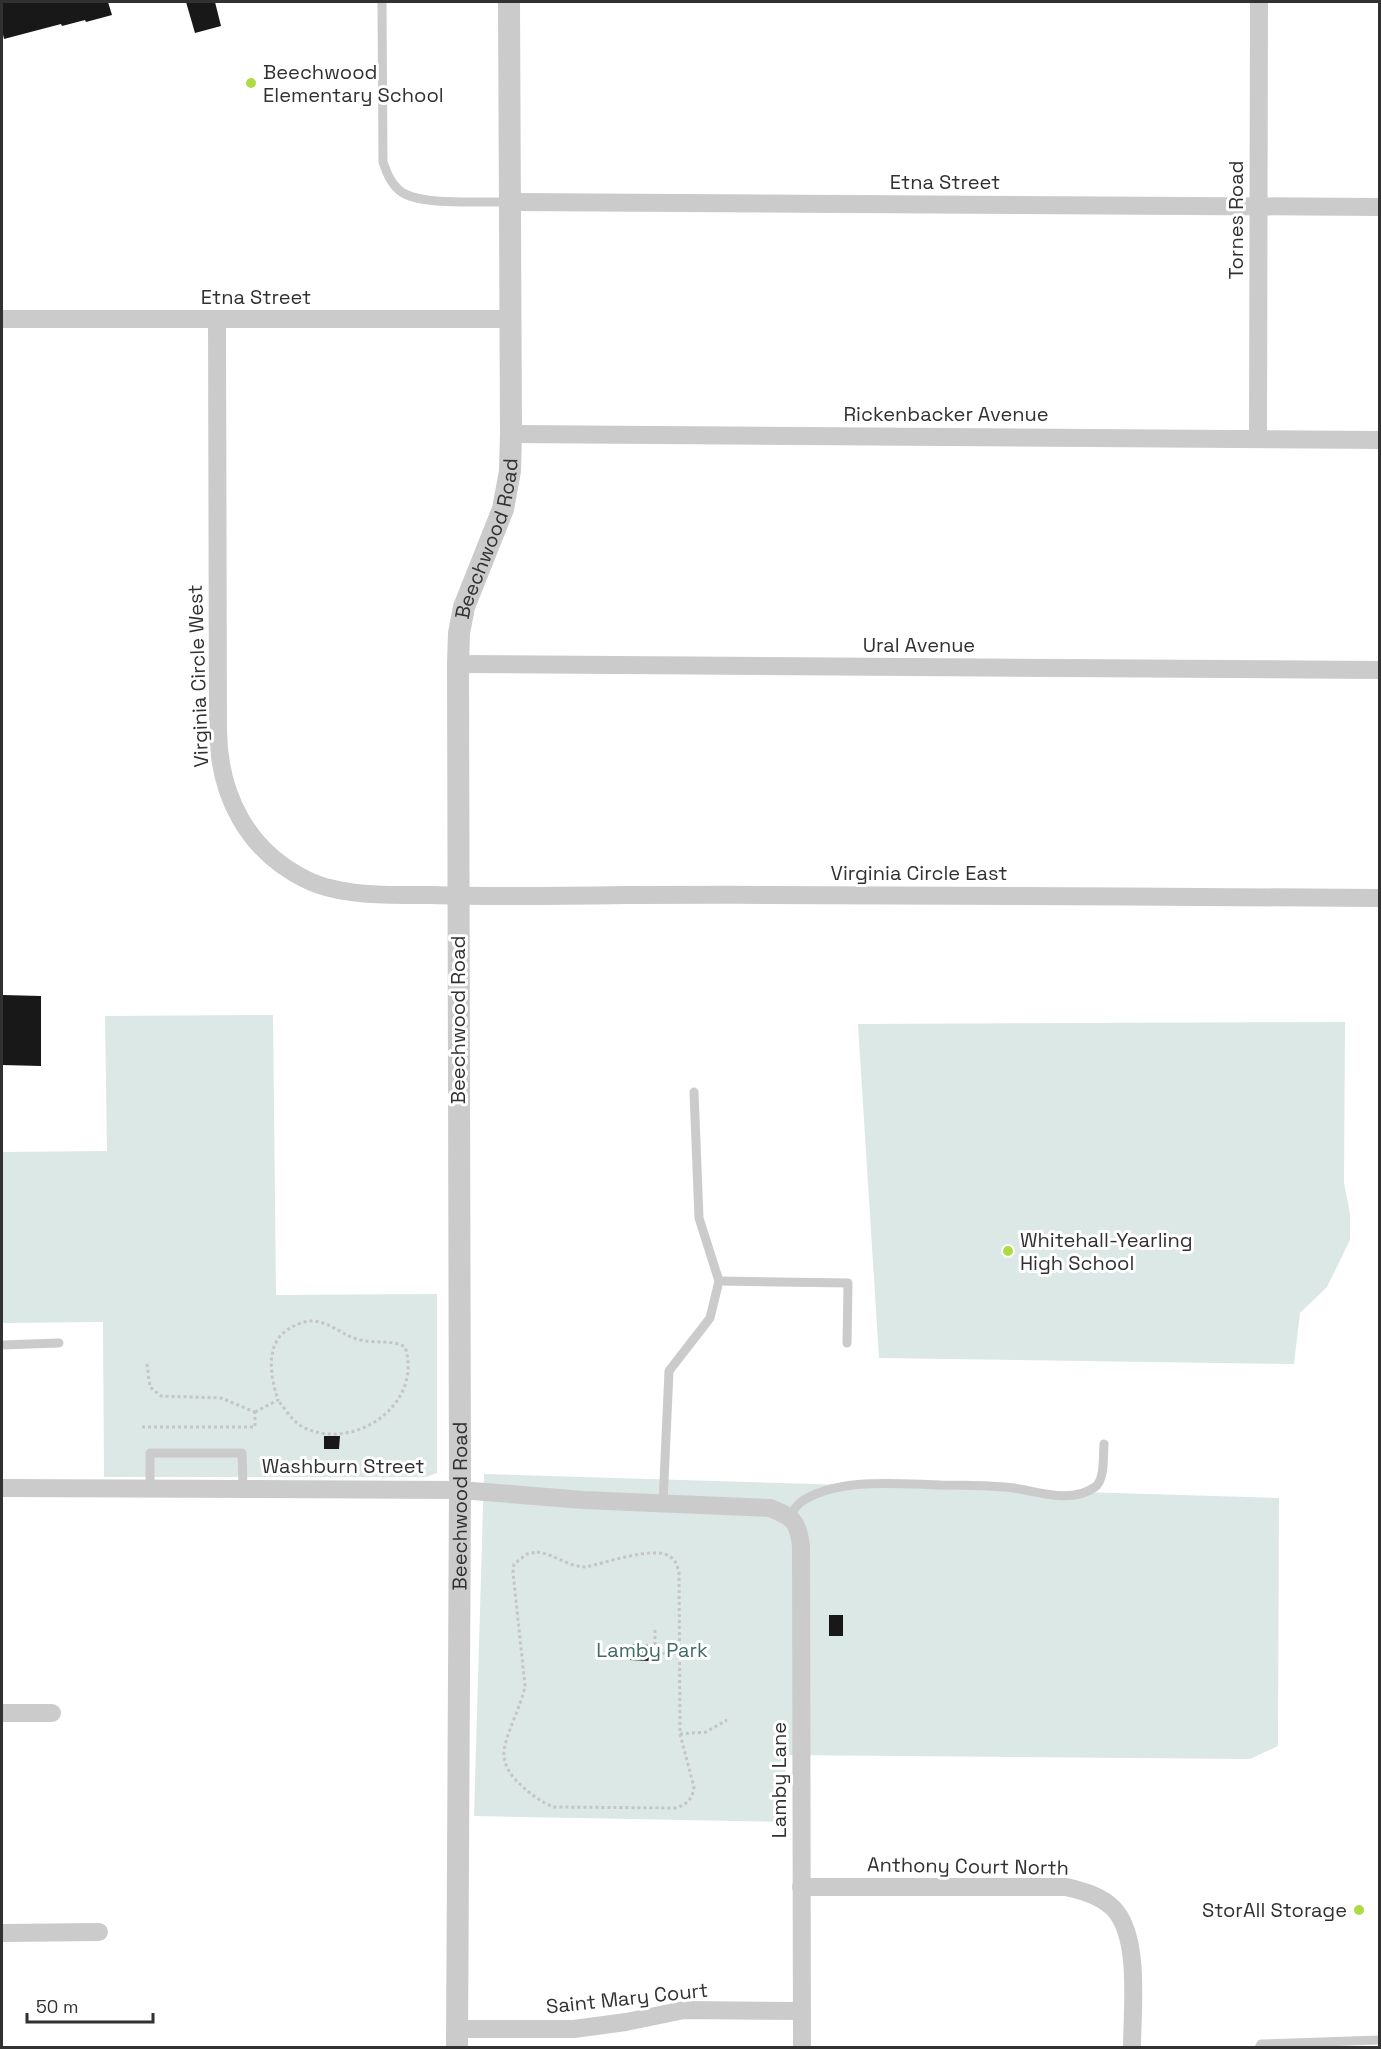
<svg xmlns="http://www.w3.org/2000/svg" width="1381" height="2049" viewBox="0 0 1381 2049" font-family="'Space Grotesk',sans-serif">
	<rect width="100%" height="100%" fill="#fff"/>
	<g fill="#dbe8e6">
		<polygon points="273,1015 276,1295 437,1294 437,1473 426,1477 104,1477 103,1322 2,1323 2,1152 107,1151 105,1016"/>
		<polygon points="1345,1022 1344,1183 1350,1213 1350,1240 1327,1287 1300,1313 1294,1364 879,1358 858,1024"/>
		<polygon points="484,1474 1279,1498 1278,1746 1250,1759 786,1755 784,1822 474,1816"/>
	</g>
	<g fill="#181818">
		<polygon points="2,2 108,2 112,15 86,22 85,20 62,26 61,24 4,39 2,30"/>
		<polygon points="186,2 215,2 221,26 195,33"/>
		<polygon points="3,995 41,996 41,1066 2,1065"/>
		<polygon points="324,1436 340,1436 339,1449 324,1449"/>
		<rect x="829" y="1615" width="14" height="21"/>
		<polygon points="630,1644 650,1645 649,1661 630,1660"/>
	</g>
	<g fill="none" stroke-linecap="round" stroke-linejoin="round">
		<g stroke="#c5c5c5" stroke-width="3" stroke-dasharray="3 3" stroke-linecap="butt">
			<polyline points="147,1364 150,1387 161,1396 221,1398 255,1412"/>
			<path d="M255,1412L278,1400C270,1375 264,1341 292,1327C300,1323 310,1319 319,1322C334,1325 345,1337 361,1340C376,1344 391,1339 405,1347C424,1404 354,1453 303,1427C293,1422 285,1409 278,1400"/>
			<polyline points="142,1427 255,1427 255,1412"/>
			<path d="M537,1552C555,1554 568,1567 586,1567C605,1563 653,1546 669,1556C675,1559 677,1565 679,1572L680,1734L694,1787C692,1800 687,1804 676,1808L554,1807C542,1803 532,1795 523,1787C514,1779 505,1769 504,1756C502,1741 522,1705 525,1686L513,1572L514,1564L527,1554Z"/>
			<polyline points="655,1630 655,1653 709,1654"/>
			<polyline points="680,1734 706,1732 727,1720"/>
		</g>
		<g stroke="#cbcbcb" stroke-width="9">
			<path d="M382,2L383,162C387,174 392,186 403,193C427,206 481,201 510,202"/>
			<polyline points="719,1281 848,1283 847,1343"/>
			<polyline points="2,1345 59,1343"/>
			<polyline points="150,1487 150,1453 242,1453 243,1488"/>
			<polyline points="663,1503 669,1371 710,1318 719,1281 699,1218 694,1092"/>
			<path d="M790,1516C793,1511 797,1505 801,1502C837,1477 899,1484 941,1485C965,1485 990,1485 1014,1488C1039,1492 1071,1504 1095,1487C1105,1480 1103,1456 1104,1444"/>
			<polyline points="1259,2048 1261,2044 1380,2040"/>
		</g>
		<g stroke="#cbcbcb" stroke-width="18">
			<polyline points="510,202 1380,207"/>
			<polyline points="2,319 510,319"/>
			<path d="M217,320L218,731C219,795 247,851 307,880C342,897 393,895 431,895C497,897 562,896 627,895C878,894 1129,897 1380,898"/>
			<polyline points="511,434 1380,440"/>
			<polyline points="1258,438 1259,2"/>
			<polyline points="458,664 1380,670"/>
			<path d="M2,1488L460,1490L583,1500L770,1508C793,1517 798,1521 801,1546L802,2048"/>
			<polyline points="2,1713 52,1713"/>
			<path d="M801,1887H1066C1082,1891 1100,1895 1113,1908C1141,1936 1132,2010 1132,2048"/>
			<polyline points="2,1933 99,1932"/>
			<polyline points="457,2029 574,2029 626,2022 684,2010 802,2011"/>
		</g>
		<path stroke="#cbcbcb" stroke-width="22" id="s1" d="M457,2048L460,1490L458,664L459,633L464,607L503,509L510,471L511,434L509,2"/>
	</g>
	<g fill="#addb41" stroke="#fff" stroke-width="2">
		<circle cx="251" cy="83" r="6"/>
		<circle cx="1008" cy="1251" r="6"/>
		<circle cx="1359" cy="1910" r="6"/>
	</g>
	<g text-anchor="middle" stroke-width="6" stroke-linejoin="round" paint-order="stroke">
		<g font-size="20" fill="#313131" stroke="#fff" text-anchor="start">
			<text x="263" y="79">Beechwood<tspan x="263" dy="23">Elementary School</tspan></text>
			<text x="1020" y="1247">Whitehall-Yearling<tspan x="1020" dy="23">High School</tspan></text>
			<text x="1347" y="1917" text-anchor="end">StorAll Storage</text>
		</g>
		<g font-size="20" fill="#313131" stroke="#fff">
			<text x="945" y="189">Etna Street</text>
			<text transform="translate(1236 220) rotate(-90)" y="7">Tornes Road</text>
			<text x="256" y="304">Etna Street</text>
			<text x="946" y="421">Rickenbacker Avenue</text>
			<text dy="7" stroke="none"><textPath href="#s1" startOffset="1514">Beechwood Road</textPath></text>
			<text x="919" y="652">Ural Avenue</text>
			<text transform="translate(198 676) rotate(-92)" y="7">Virginia Circle West</text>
			<text x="919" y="880">Virginia Circle East</text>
			<text transform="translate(458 1020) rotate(-90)" y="7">Beechwood Road</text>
			<text x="343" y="1473">Washburn Street</text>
			<text dy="7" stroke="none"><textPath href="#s1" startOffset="542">Beechwood Road</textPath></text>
			<text transform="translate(779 1780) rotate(-90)" y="7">Lamby Lane</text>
			<text transform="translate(968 1866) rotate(1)" y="7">Anthony Court North</text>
			<text transform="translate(627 1998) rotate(-6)" y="7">Saint Mary Court</text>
		</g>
		<g font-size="20" fill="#416b67" stroke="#fff">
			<text x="652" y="1657">Lamby Park</text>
		</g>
	</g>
	<rect width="1381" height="2049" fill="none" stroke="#313131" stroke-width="6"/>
	<path d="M27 2013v9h126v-9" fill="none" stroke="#313131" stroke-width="3"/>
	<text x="36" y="2013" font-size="18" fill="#313131" stroke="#ffffff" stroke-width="4.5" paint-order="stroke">50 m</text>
</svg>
